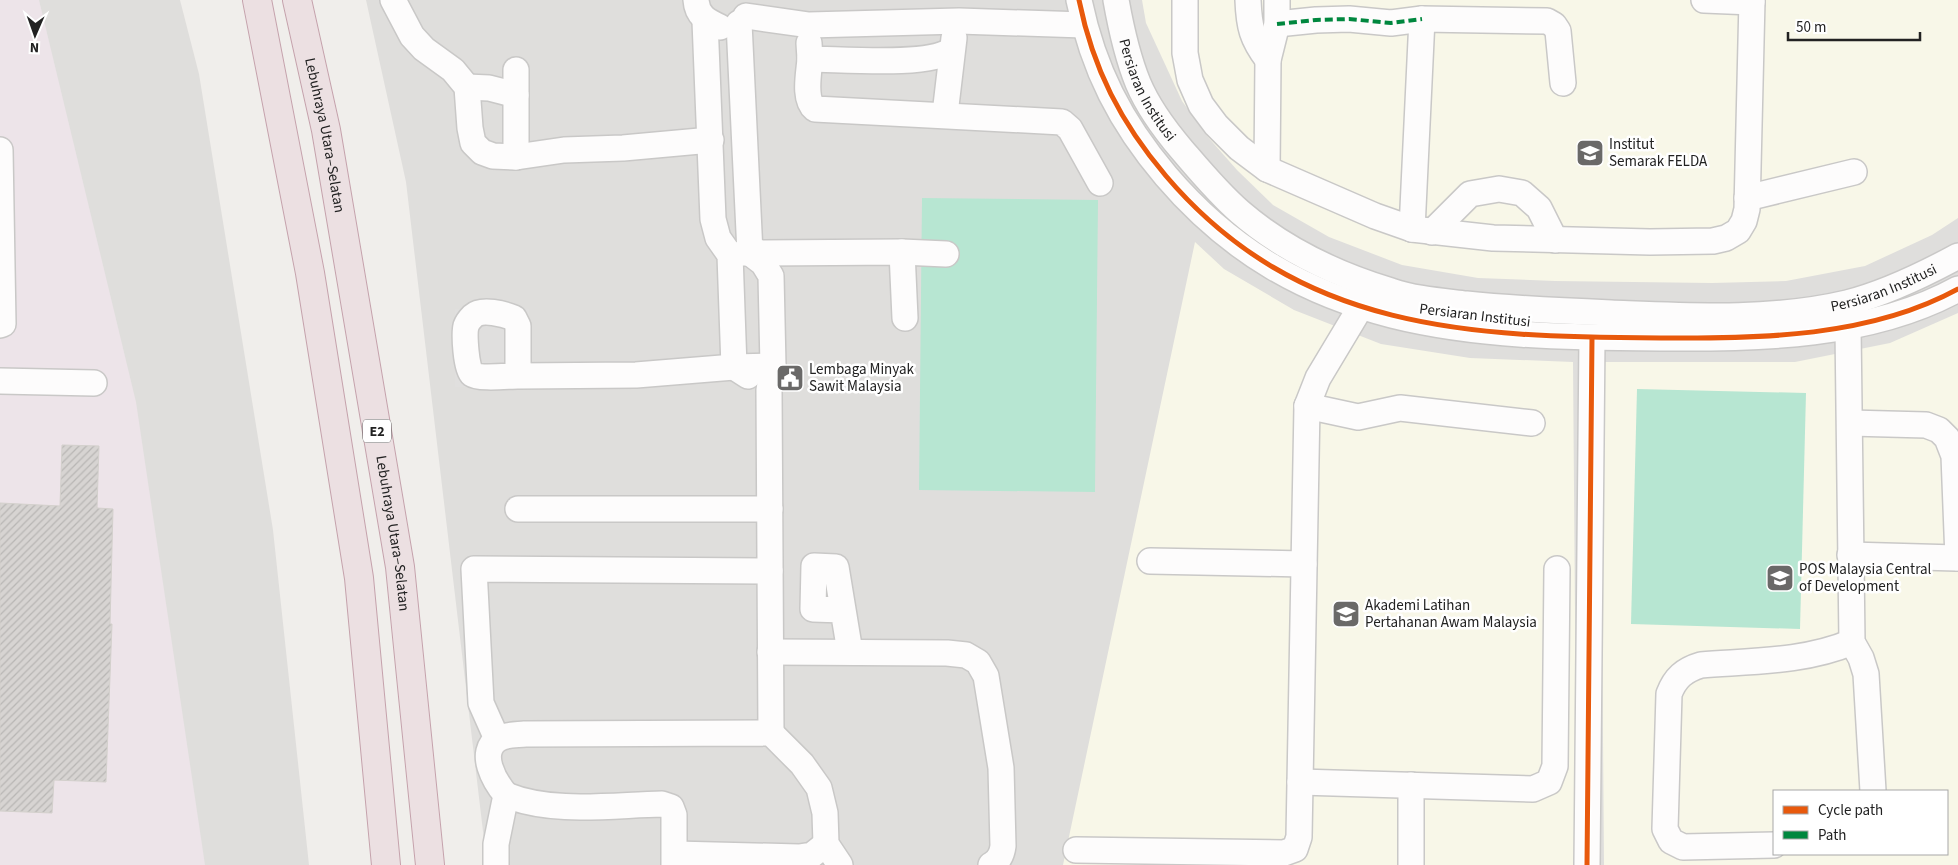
<svg xmlns="http://www.w3.org/2000/svg" width="1958" height="865" viewBox="0 0 1958 865" font-family="'Source Sans 3',sans-serif">
	<defs>
		<pattern id="building-hatch" width="6" height="6" patternUnits="userSpaceOnUse" patternTransform="scale(1.25)"><rect width="6" height="6" fill="#d7d4d2"/><path d="M-1 1l2-2M0 6l6-6M5 7l2-2" fill="none" stroke="#b8b6b4"/></pattern>
	</defs>
	<rect width="100%" height="100%" fill="#f0eeeb"/>
	<g fill="#dfdedc" fill-rule="evenodd">
		<polygon points="0,0 180,0 199,74 273,530 309,865 0,865"/>
		<path d="M366,0H1958V865H487L406,182ZM1774,791H1947V854H1774Z"/>
	</g>
	<polygon fill="#ede4e9" points="0,0 39,0 136,402 205,865 0,865"/>
	<g fill="#f8f7e8" fill-rule="evenodd">
		<polygon points="1142,0 1958,0 1958,218 1932,235 1865,266 1786,281 1712,283 1555,281 1478,278 1402,265 1329,237 1273,205 1237,170 1207,136 1182,101 1146,23"/>
		<polygon points="1195,242 1224,269 1294,310 1381,344 1470,358 1573,362 1577,865 1063,865"/>
		<path d="M1958,313V865H1604L1600,362H1795L1890,343ZM1774,791H1947V854H1774Z"/>
	</g>
	<g fill="#b7e6d2">
		<polygon points="922,198 1098,200 1095,492 919,490"/>
		<polygon points="1637,389 1806,393 1800,629 1631,624"/>
	</g>
	<rect fill="#e0dfde" x="455" y="309" width="74" height="78"/>
	<polygon fill="url(#building-hatch)" stroke="#d3d0cc" points="62,445 99,446 97,508 113,509 110,624 112,624 106,782 54,780 52,813 0,811 0,503 60,506"/>
	<g fill="none" stroke-linecap="round" stroke-linejoin="round">
		<defs>
			<g id="minor">
				<polyline points="393,0 412,36 424,49 453,70 467,87 470,128 473,143 482,152 493,156 516,157 564,150 623,148 711,140"/>
				<path d="M696,0C697,16 707,21 720,27"/>
				<path d="M1079,0C1093,69 1121,123 1166,176C1299,332 1471,337 1661,338C1759,339 1871,337 1958,289"/>
				<path id="s1" d="M1116,0C1121,28 1127,56 1138,83C1148,107 1165,130 1182,150C1200,171 1219,194 1240,212C1283,249 1338,275 1391,291C1414,299 1441,301 1466,304C1514,309 1562,311 1611,313C1689,316 1771,321 1847,303C1886,293 1923,275 1958,256"/>
				<polyline points="1185,0 1185,53 1190,80 1201,105 1216,125 1239,148 1267,169 1375,216 1412,229 1493,238 1650,242 1713,241 1726,238 1738,231 1744,221 1747,209 1752,0"/>
				<path d="M1248,0C1249,27 1252,39 1268,60"/>
				<polyline points="1704,0 1752,2"/>
				<polyline points="746,16 809,25 959,21 1084,25"/>
				<polyline points="705,21 713,219 718,238 730,255 734,367 748,376"/>
				<polyline points="739,23 750,253 763,263 771,276 773,366 769,390 771,733"/>
				<polyline points="1277,24 1316,20 1349,19 1391,23 1422,19"/>
				<path d="M809,43L810,59C840,59 930,67 951,50"/>
				<path d="M810,59C809,73 803,99 815,109L1062,122L1070,129L1100,183"/>
				<polyline points="516,70 516,157"/>
				<polyline points="467,87 489,88 516,95"/>
				<polyline points="945,114 954,38"/>
				<polyline points="0,150 3,324 0,325"/>
				<polyline points="1267,169 1268,60 1277,24 1277,0"/>
				<polyline points="1747,198 1854,172"/>
				<polyline points="1412,229 1422,19 1547,21 1554,25 1558,31 1563,83"/>
				<polyline points="1432,232 1470,194 1499,189 1522,193 1539,208 1555,240"/>
				<polyline points="902,252 905,318"/>
				<polyline points="743,253 902,252 946,254"/>
				<polyline points="1848,328 1852,642 1861,658 1866,674 1873,791"/>
				<path d="M518,376C508,376 479,379 472,374C466,369 464,334 466,326C467,323 471,318 473,316C482,308 504,314 514,318L518,326V376L636,375L734,367L773,366"/>
				<polyline points="0,381 94,383"/>
				<polyline points="1307,406 1358,417 1400,408 1532,423"/>
				<polyline points="1850,423 1926,425 1939,430 1947,438 1954,456 1958,558"/>
				<polyline points="518,509 770,509"/>
				<polyline points="1850,555 1956,558"/>
				<polyline points="1150,561 1304,564"/>
				<polyline points="843,610 813,609 814,566 836,567 850,652"/>
				<path d="M770,652L947,653L966,655L978,662L986,676L1001,768L1003,846C1002,854 999,861 991,865"/>
				<polyline points="497,739 481,703 474,569 770,571"/>
				<polyline points="1300,782 1533,789 1549,782 1555,766 1557,569"/>
				<polyline points="1411,785 1411,865"/>
				<path d="M506,795C553,814 611,805 662,804L671,807L674,815V865"/>
				<path d="M1774,845L1683,847L1671,841L1665,829L1669,694C1675,678 1684,670 1701,665C1751,661 1805,662 1852,642"/>
				<polyline points="1076,850 1284,853 1295,849 1299,837 1307,406 1318,378 1360,308"/>
				<polyline points="675,854 799,857 812,855 826,844"/>
				<path d="M496,865V844L506,795C495,782 477,752 498,739C506,734 517,735 525,734L771,733L802,764L819,788L825,813L826,844L840,865"/>
				<polyline points="1587,865 1592,338"/>
			</g>
			<g id="highway">
				<polyline points="257,0 310,273 359,578 386,865"/>
				<path id="s2" d="M297,0L326,130L400,567L430,865"/>
			</g>
		</defs>
		<use href="#minor" stroke="#c9c8c7" stroke-width="28"/>
		<use href="#highway" stroke="#c5a2ac" stroke-width="30"/>
		<use href="#minor" stroke="#fdfcfc" stroke-width="25"/>
		<use href="#highway" stroke="#ece0e2" stroke-width="28"/>
		<polyline stroke="#00873e" stroke-width="4" stroke-dasharray="8 4" stroke-linecap="butt" points="1277,24 1316,20 1349,19 1391,23 1422,19"/>
		<defs>
			<g id="cycleway">
				<path d="M1079,0C1093,69 1121,123 1166,176C1299,332 1471,337 1661,338C1759,339 1871,337 1958,289"/>
				<polyline points="1587,865 1592,338"/>
			</g>
		</defs>
		<use href="#cycleway" stroke="#fff" stroke-width="8"/>
		<use href="#cycleway" stroke="#e8590c" stroke-width="5"/>
	</g>
	<defs>
		<symbol id="university-square" viewBox="-11 -11 22 22"><rect x="-9" y="-9" width="18" height="18" rx="4" fill="#6a6968" stroke="#fff"/><path d="M0-5L7-2L0 1L-7-2ZM-4 1L0 2.5L4 1V4Q0 6-4 4Z" fill="#fff"/></symbol>
		<symbol id="civic-square" viewBox="-11 -11 22 22"><rect x="-9" y="-9" width="18" height="18" rx="4" fill="#6a6968" stroke="#fff"/><path d="M-.6-6.5H3V-4.5H.6V-3L4-1V1h2V6H-6V1h2V-1L-.6-3ZM-1.2 2.5V6h2.4V2.5Z" fill="#fff"/></symbol>
	</defs>
	<g fill-rule="evenodd">
		<use href="#university-square" x="1574" y="137" width="32" height="32"/>
		<use href="#civic-square" x="774" y="362" width="32" height="32"/>
		<use href="#university-square" x="1764" y="562" width="32" height="32"/>
		<use href="#university-square" x="1330" y="598" width="32" height="32"/>
	</g>
	<g text-anchor="middle" stroke-width="5" stroke-linejoin="round" paint-order="stroke">
		<rect fill="#fff" stroke="#646464" stroke-width="1" x="363" y="419.5" width="28" height="23" rx="4"/>
		<g font-size="14" font-weight="bold" fill="#222">
			<text x="377" y="436">E2</text>
		</g>
		<g font-size="15" fill="#222" stroke="#fff">
			<text dy="5" stroke="none"><textPath href="#s1" startOffset="96">Persiaran Institusi</textPath></text>
			<text dy="5" stroke="none"><textPath href="#s2" startOffset="138">Lebuhraya Utara–Selatan</textPath></text>
			<text dy="5" stroke="none"><textPath href="#s1" startOffset="921">Persiaran Institusi</textPath></text>
			<text transform="translate(1475 315) rotate(7)" y="5">Persiaran Institusi</text>
			<text dy="5" stroke="none"><textPath href="#s2" startOffset="542">Lebuhraya Utara–Selatan</textPath></text>
		</g>
		<g font-size="15" fill="#222" stroke="#fff" text-anchor="start">
			<text x="1609" y="149">Institut<tspan x="1609" dy="17">Semarak FELDA</tspan></text>
			<text x="809" y="374">Lembaga Minyak<tspan x="809" dy="17">Sawit Malaysia</tspan></text>
			<text x="1799" y="574">POS Malaysia Central<tspan x="1799" dy="17">of Development</tspan></text>
			<text x="1365" y="610">Akademi Latihan<tspan x="1365" dy="17">Pertahanan Awam Malaysia</tspan></text>
		</g>
	</g>
	<rect x="1773" y="790" width="175" height="65" fill="#ffffff" stroke="#a7a7a7"/>
	<rect x="1783" y="806" width="25" height="8" fill="#e8590c" stroke="#a7a7a7"/>
	<text x="1818" y="815" font-size="15" fill="#222222">Cycle path</text>
	<rect x="1783" y="831" width="25" height="8" fill="#00873e" stroke="#a7a7a7"/>
	<text x="1818" y="840" font-size="15" fill="#222222">Path</text>
	<g transform="translate(35 35) rotate(182)" stroke="#ffffff" stroke-width="4" paint-order="stroke">
	<path d="M0-4L9 19L0 12L-9 19Z" fill="#222222"/>
	<text y="-8" font-size="14" font-weight="bold" text-anchor="middle" fill="#222222">N</text>
	</g>
	<path d="M1788 32v8h132v-8" fill="none" stroke="#222222" stroke-width="2.5"/>
	<text x="1796" y="32" font-size="15" fill="#222222" stroke="#ffffff" stroke-width="4" paint-order="stroke">50 m</text>
</svg>
